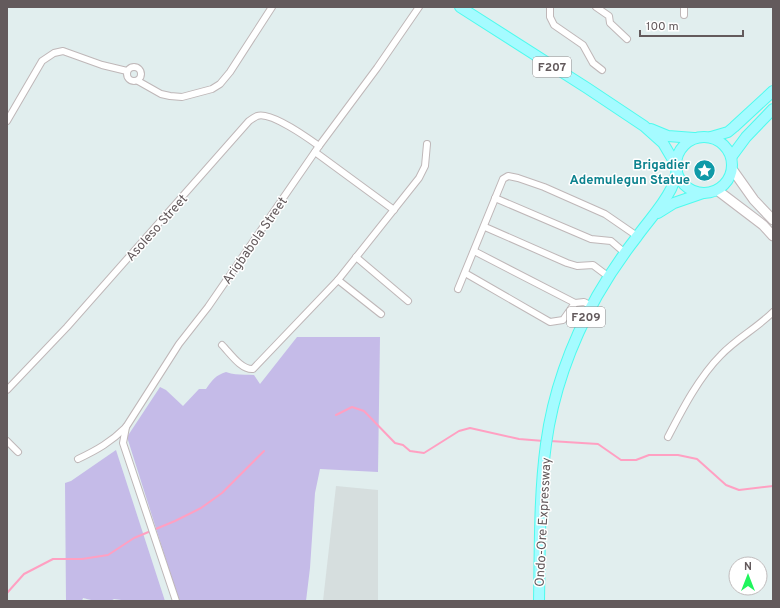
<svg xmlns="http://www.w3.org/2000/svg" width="780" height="608" viewBox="0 0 780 608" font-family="Overpass,sans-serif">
	<rect width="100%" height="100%" fill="#e1eeee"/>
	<polygon fill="#d6dede" points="336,486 378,490 378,601 323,601"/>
	<g fill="#c5bbe8">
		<path d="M297,337H380L378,472L320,469L315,493L310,568L306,601H179L127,437L160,387L166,390L183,406L199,389H206C212,380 216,375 226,372C236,376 244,374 254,375L260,384Z"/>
		<path d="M116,450L165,601H129L114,599C106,605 92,600 83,598L82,601H66L65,483L71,481Z"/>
	</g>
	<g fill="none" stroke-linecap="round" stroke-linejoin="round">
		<g stroke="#ffa0c2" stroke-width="2">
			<polyline points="336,415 352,407 364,411 395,443 403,445 410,451 424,453 459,431 470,428 519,439 544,441"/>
			<polyline points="550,441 598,444 621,460 636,460 649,455 678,455 697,459 726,485 739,490 773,486"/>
			<polyline points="7,593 24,574 53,559 82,559 108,555 134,538 175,521 201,508 222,493 264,451"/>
		</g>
		<defs>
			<g id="minor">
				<polyline points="550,7 550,17 554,25 583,45 593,63 602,70"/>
				<polyline points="596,7 609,16 610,23 627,39"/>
				<polyline points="684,15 684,7"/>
				<circle cx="134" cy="74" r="7"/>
				<polyline points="138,81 161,94 170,96 182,97 212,89 220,84 230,72 272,7"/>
				<polyline points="7,121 42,61 54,53 63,51 102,65 127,71"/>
				<polyline points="315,152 394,210"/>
				<polyline points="495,198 591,239 611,241 625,253"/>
				<polyline points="485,227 567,263 577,266 593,265 609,277"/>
				<polyline points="474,251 575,303"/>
				<polyline points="356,257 408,301"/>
				<polyline points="465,273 550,322 563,320 575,303 584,302 592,306"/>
				<polyline points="338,280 381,314"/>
				<polyline points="458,289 503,179 508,176 518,178 544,187 605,214 637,236"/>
				<path d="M222,345C230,353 241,370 253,369L338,280L419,178L425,166L427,144"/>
				<path d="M7,390L67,327L249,121C252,119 255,117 257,116C270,111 308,138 319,146"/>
				<polyline points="126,427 123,443 176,601"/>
				<path d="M668,437C682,410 699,377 721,355C736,339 757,328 773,312"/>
				<polyline points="7,441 18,452"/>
				<path d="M78,459C97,450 111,442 126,427L179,344L208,307L319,146L377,68L419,7"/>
			</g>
			<g id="secondary">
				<polyline points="732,169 754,200 773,220"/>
				<polyline points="717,190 763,225 773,236"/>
			</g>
			<g id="primary">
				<polyline points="460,7 587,88 644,126 663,143 676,165"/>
				<polyline points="651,129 668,136 694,138"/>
				<circle cx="704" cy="165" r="28"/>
				<polyline points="711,137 728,132 734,127 773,91"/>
				<polyline points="732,156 746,137 773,109"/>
				<polyline points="658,213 674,203 703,193"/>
				<path d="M539,601C540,549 539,495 546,444C553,392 572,341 597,296C609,275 622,256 636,238C648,221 662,207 671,189C674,183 675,177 677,171"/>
			</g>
		</defs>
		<use href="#minor" stroke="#bfb7b8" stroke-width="8"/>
		<use href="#secondary" stroke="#c1b7b9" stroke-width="11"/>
		<use href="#primary" stroke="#4dfbee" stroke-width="12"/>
		<use href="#minor" stroke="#fff" stroke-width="6"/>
		<use href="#secondary" stroke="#fff" stroke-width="9"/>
		<use href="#primary" stroke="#a5fbff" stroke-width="10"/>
	</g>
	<defs>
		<symbol id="sight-disc" viewBox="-11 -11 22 22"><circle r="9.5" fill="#0f9aa8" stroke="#fff"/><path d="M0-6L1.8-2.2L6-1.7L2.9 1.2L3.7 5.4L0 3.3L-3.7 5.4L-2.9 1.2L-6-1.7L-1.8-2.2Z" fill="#fff"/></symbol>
	</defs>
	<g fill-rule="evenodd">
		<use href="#sight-disc" x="692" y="158" width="25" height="25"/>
	</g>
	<g text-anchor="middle" stroke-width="3" stroke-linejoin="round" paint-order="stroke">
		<g fill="#fff" stroke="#928c8d" stroke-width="1">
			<rect x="533" y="57" width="38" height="20" rx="3"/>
			<rect x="567" y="307" width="38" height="20" rx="3"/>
		</g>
		<g font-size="12" font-weight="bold" fill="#635a5c">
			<text x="552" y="71">F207</text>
			<text x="586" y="321">F209</text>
		</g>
		<g font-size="13" font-weight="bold" fill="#0d838f" stroke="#fff" text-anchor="end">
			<text x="690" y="169">Brigadier<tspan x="690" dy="15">Ademulegun Statue</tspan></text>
		</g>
		<g font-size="13" fill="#635a5c" stroke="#fff">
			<text transform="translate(156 227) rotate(-48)" y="5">Asoleso Street</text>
			<text transform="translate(254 240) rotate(-55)" y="5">Arigbabola Street</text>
			<text transform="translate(542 522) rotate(-87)" y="5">Ondo-Ore Expressway</text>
		</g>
	</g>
	<rect width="780" height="608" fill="none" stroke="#635a5c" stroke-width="16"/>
	<g transform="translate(748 576)"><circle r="19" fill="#ffffff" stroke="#c1bdbe"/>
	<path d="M0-3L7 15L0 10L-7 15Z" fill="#20f55d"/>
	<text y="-6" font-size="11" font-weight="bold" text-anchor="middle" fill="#635a5c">N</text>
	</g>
	<path d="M640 30v6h103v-6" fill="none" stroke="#635a5c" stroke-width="2"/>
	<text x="646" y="30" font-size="12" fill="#635a5c" stroke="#ffffff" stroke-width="3" paint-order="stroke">100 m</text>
</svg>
